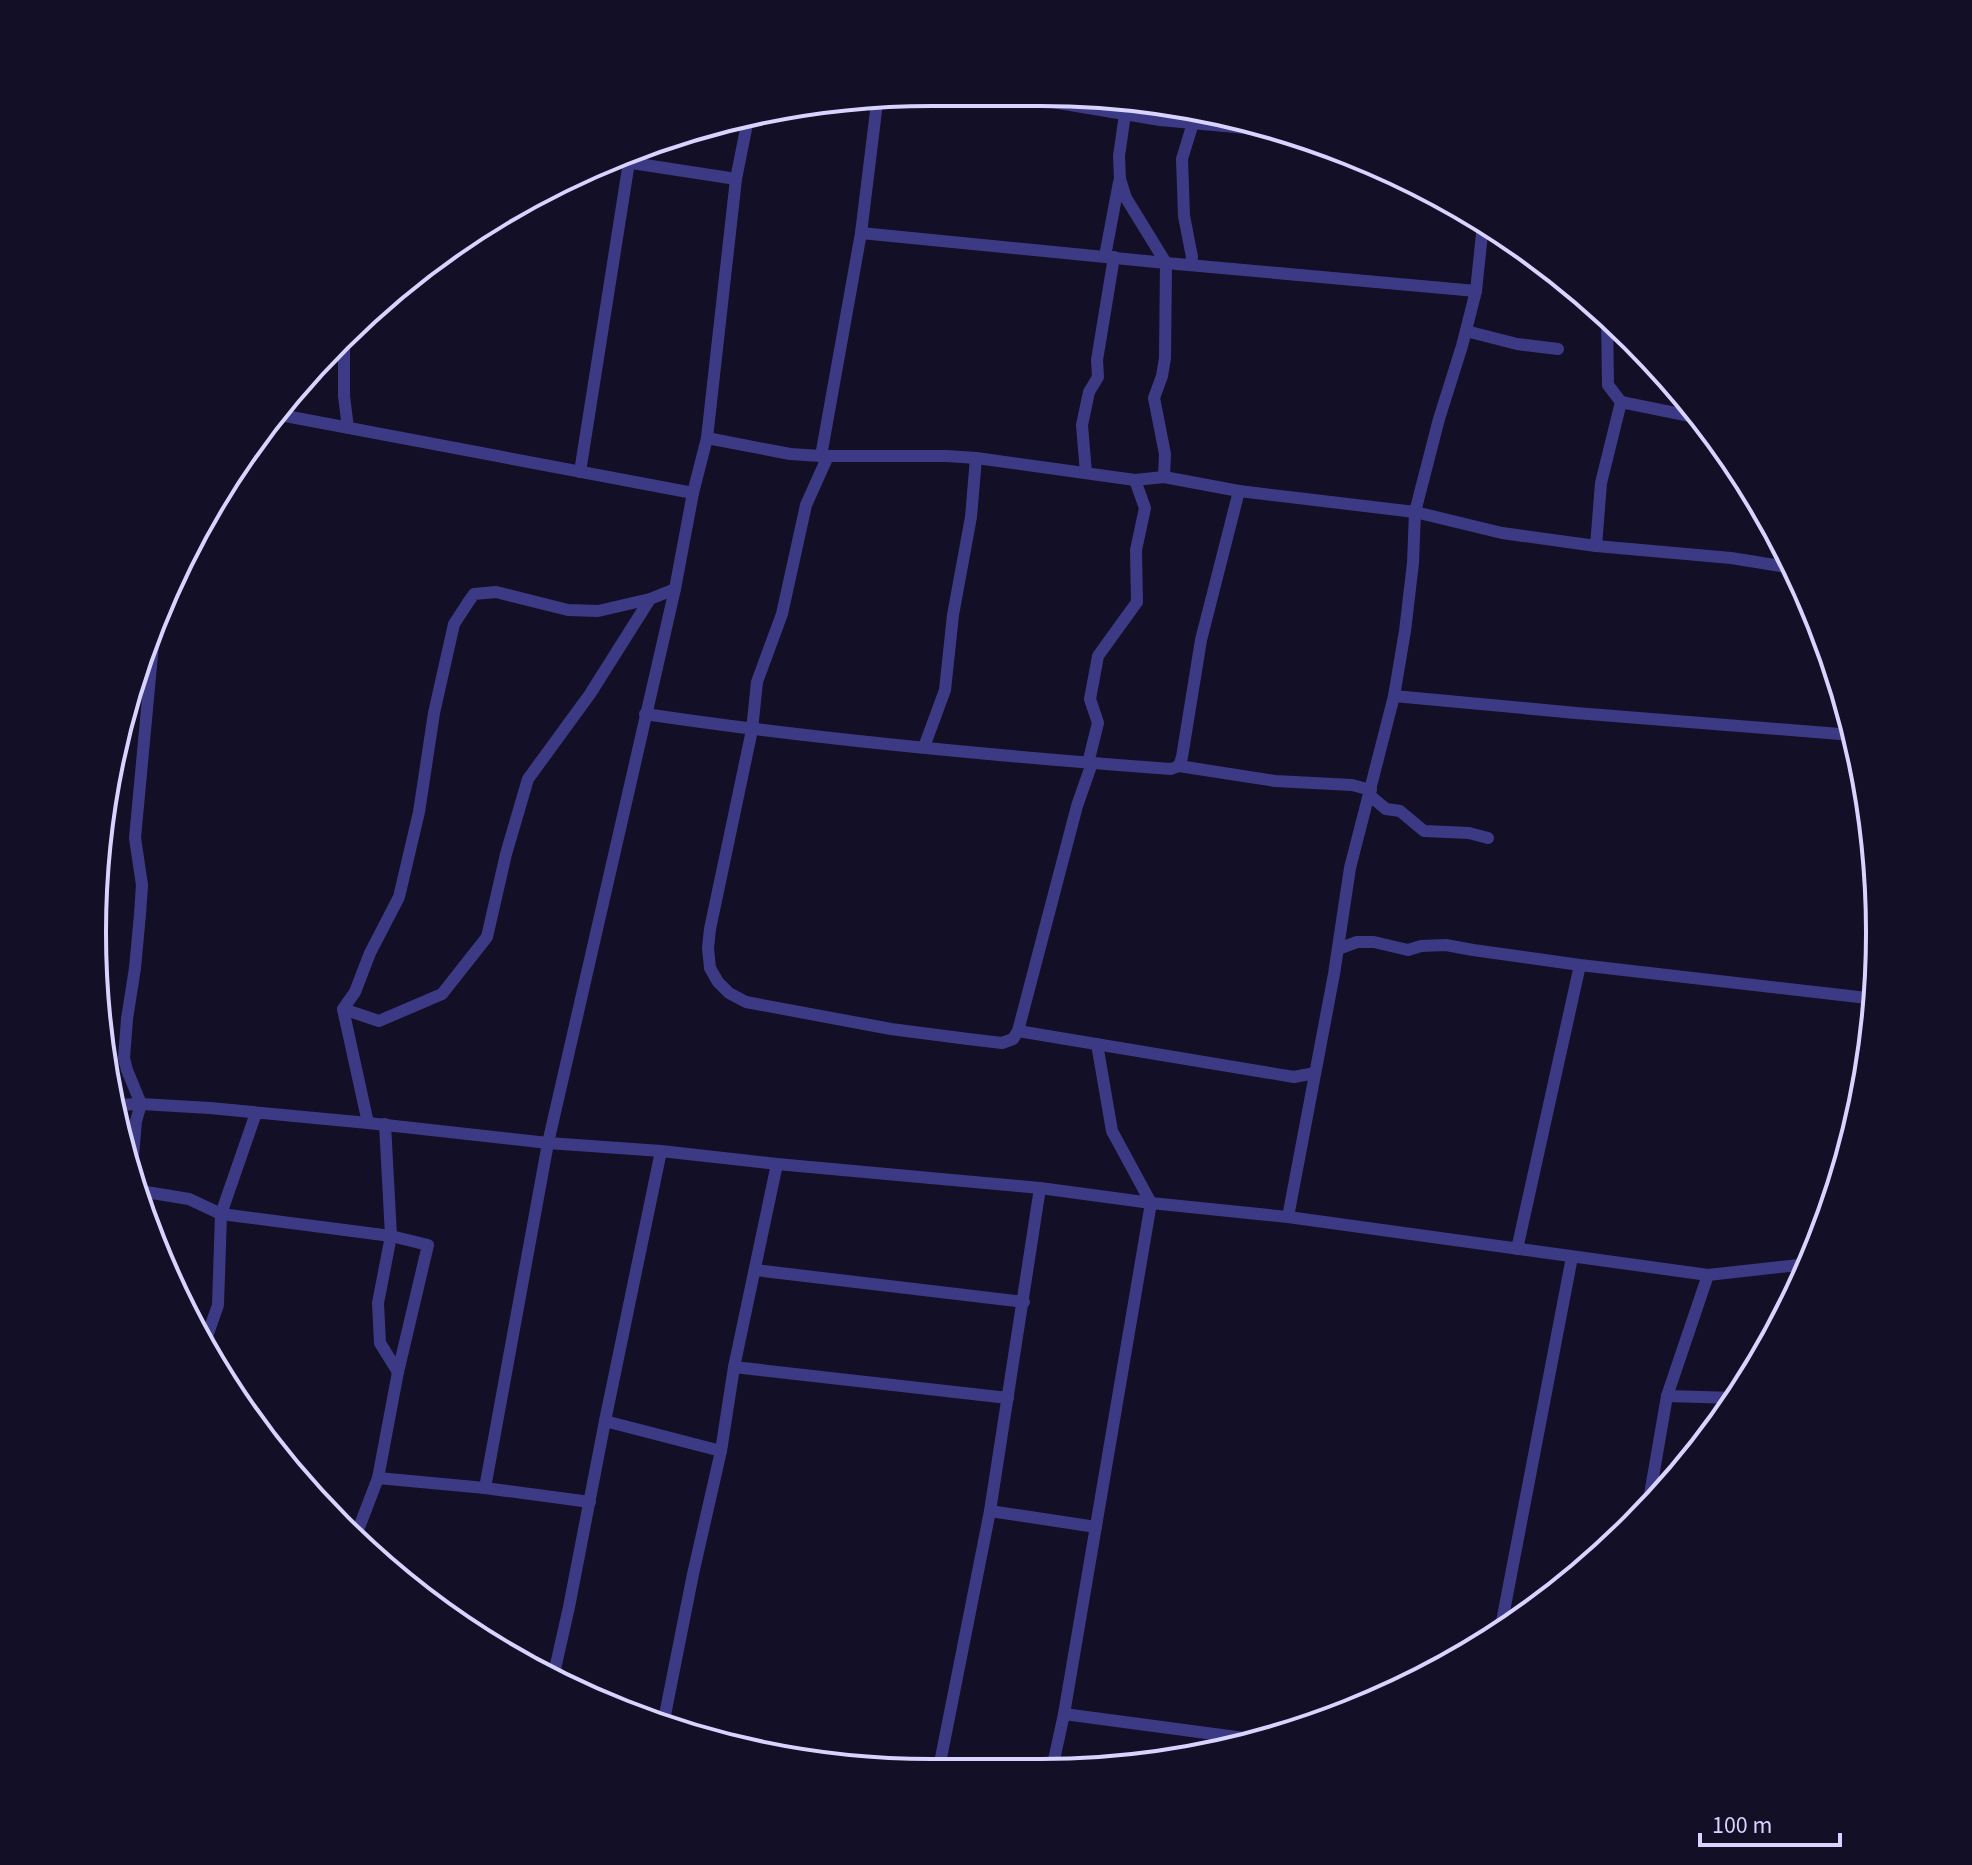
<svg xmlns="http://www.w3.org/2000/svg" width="1972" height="1865" viewBox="0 0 1972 1865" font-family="'Source Sans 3',sans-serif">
	<rect width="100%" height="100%" fill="#130f26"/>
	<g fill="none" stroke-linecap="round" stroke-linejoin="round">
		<g stroke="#3d3a85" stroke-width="12">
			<polyline points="1023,97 1160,120 1288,132"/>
			<polyline points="1125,114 1119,156 1120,179 1126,198 1166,263 1165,358 1162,376 1154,398 1165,454 1164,477"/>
			<polyline points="606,159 736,179"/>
			<polyline points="861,233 1166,263 1476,291"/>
			<polyline points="1105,256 1119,182"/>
			<polyline points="1190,265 1192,257 1184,216 1182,159 1193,123"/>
			<polyline points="1466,331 1517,344 1558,349"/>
			<polyline points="344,338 344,396 348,428"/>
			<polyline points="1621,402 1700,418"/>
			<polyline points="275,414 693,493"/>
			<polyline points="707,438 790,454 821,456 947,456 976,458 1135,480 1164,477 1239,491 1415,512 1502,533 1596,546 1731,558 1793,568"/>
			<polyline points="821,456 861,233 877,103"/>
			<polyline points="828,456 806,505 782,614 757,682 752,730 710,929 708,948 710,968 718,982 729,993 746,1002 891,1029 968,1039 1002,1043 1013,1039 1018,1031 1077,806 1092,763"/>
			<polyline points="580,472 629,162"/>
			<polyline points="1086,473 1082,425 1089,392 1098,377 1097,360 1114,257"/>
			<polyline points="1596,546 1601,483 1621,402 1608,385 1607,318"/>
			<polyline points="1394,696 1576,713 1852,735"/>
			<path d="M645,714C819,740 995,756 1171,769L1179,766L1275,781L1352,785L1371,790"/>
			<polyline points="924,747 945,690 953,615 971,517 976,458"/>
			<polyline points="1088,763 1098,723 1090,699 1098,656 1137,602 1136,550 1145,508 1135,480"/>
			<polyline points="1179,766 1182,757 1201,640 1239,491"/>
			<polyline points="1369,795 1386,809 1400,811 1424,831 1469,833 1488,838"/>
			<polyline points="1338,949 1357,942 1374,942 1408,950 1421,946 1446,945 1473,950 1580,965 1876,999"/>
			<polyline points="343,1009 379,1021 442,994 487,937 506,854 528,779 590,694 650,599"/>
			<polyline points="1018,1031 1294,1077 1315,1073"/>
			<polyline points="114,1105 141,1104 210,1108 368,1123 548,1143 661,1151 777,1164 1040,1188 1151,1203 1288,1217 1708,1275 1808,1264"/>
			<polyline points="368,1123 343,1009 355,992 370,953 399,897 419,812 434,713 454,624 469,601 474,594 496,592 568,610 598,611 650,599 675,589"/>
			<polyline points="131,1179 136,1121 141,1104 127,1070 124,1058 127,1019 135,968 140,914 142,885 135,838 155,623"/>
			<polyline points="134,1190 189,1199 221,1214 391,1236 378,1303 380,1343 398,1372"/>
			<polyline points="1288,1217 1334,974 1350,868 1394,696 1405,631 1413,563 1415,512 1439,419 1462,346 1476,291 1483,224"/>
			<polyline points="1517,1249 1580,965"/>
			<polyline points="755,1270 1024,1302"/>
			<polyline points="203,1348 218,1305 221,1214 256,1113"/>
			<polyline points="734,1367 1008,1398"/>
			<polyline points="1667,1396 1735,1398"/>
			<polyline points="605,1421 721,1451"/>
			<polyline points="378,1478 398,1372 428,1245 391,1236 385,1124"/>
			<polyline points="485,1488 548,1143 675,589 693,493 707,438 736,179 749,114"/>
			<polyline points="1648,1506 1667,1396 1708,1275"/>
			<polyline points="990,1511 1096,1527"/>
			<polyline points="353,1539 360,1525 378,1478 485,1488 590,1502"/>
			<polyline points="1500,1632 1572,1257"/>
			<polyline points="553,1678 569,1607 605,1421 661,1151"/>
			<polyline points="1064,1714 1259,1740"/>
			<polyline points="663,1725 693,1574 721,1451 734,1367 777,1164"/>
			<polyline points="1052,1769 1064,1714 1151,1203 1112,1131 1097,1044"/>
			<polyline points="938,1773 990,1511 1040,1188"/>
		</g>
	</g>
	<path d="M0 0H1972V1865H0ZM932 106H1040A826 826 0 0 1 1866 932V933A826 826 0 0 1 1040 1759H932A826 826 0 0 1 106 933V932A826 826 0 0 1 932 106Z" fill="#130f26" fill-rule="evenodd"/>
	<path fill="none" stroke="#d9d4ff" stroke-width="4" d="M932 106H1040A826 826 0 0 1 1866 932V933A826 826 0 0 1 1040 1759H932A826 826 0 0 1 106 933V932A826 826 0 0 1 932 106Z"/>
	<path d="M1700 1833v12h140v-12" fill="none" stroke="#d9d4ff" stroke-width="4"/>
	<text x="1712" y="1833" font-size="24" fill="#d9d4ff" stroke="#130f26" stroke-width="6" paint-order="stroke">100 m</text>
</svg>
